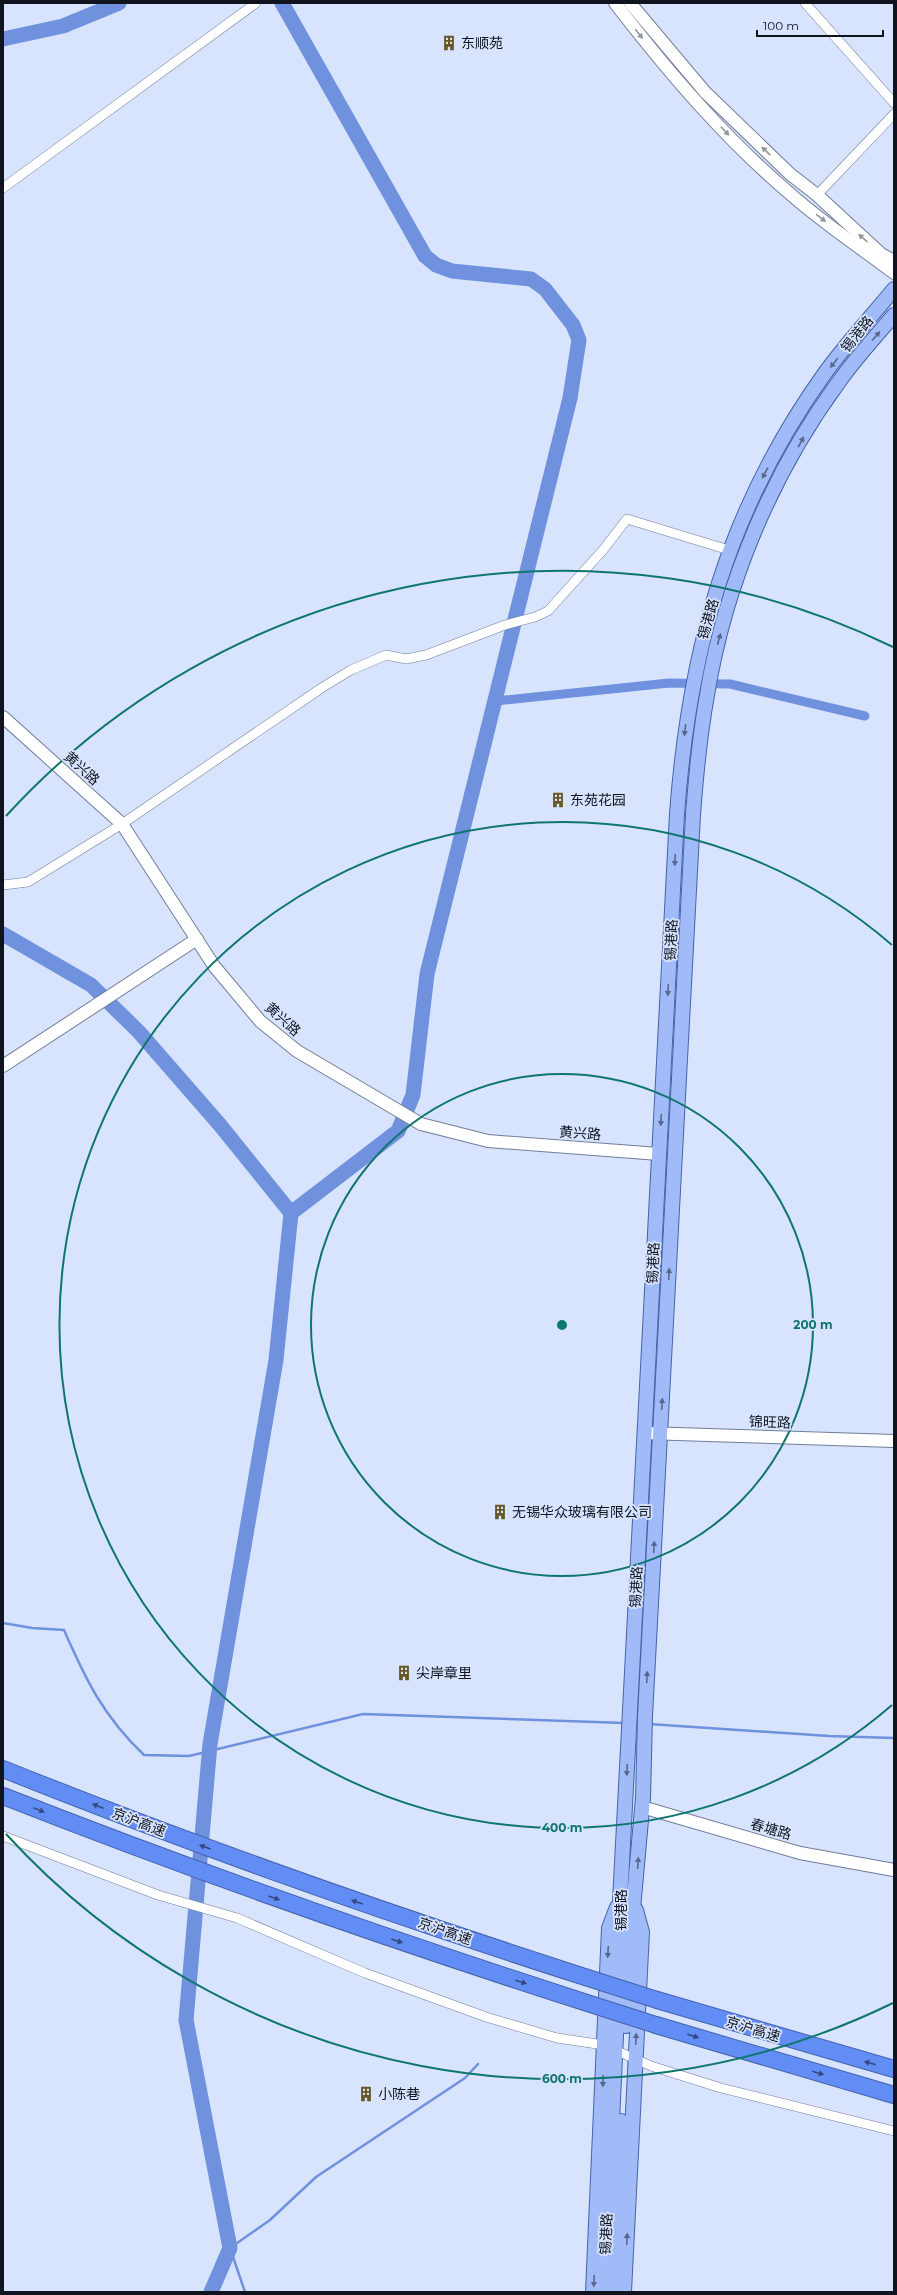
<svg xmlns="http://www.w3.org/2000/svg" width="897" height="2295" viewBox="0 0 897 2295" font-family="Montserrat,'Noto Sans SC',sans-serif">
	<rect width="100%" height="100%" fill="#d8e4fe"/>
	<g fill="none" stroke-linecap="round" stroke-linejoin="round">
		<g stroke="#6f91de" stroke-width="2.5">
			<path d="M3,1623L32,1628L64,1630C86,1680 103,1716 144,1755L189,1756L363,1714L624,1723"/>
			<polyline points="649,1724 829,1736 894,1738"/>
			<polyline points="245,2292 230,2248 270,2220 316,2177 465,2078 478,2064"/>
		</g>
		<polyline stroke="#6f91de" stroke-width="9" points="495,701 669,683 730,684 865,716"/>
		<g stroke="#6f91de" stroke-width="15">
			<polyline points="3,39 63,26 119,3"/>
			<polyline points="3,934 91,985 139,1032 220,1125 291,1213"/>
			<polyline points="211,2292 230,2248 186,2020 210,1744 276,1360 291,1213 398,1131 413,1095 427,974 570,398 579,340 573,325 545,289 531,279 452,271 436,265 425,256 282,3"/>
		</g>
		<defs>
			<g id="street">
				<polyline points="805,3 894,103"/>
				<polyline points="3,188 256,3"/>
				<polyline points="817,195 894,114"/>
				<polyline points="3,885 28,882 122,824 323,687 351,670 386,655 406,659 426,655 505,625 535,617 548,611 603,550 627,519 729,550"/>
				<polyline points="3,1836 158,1895 237,1918 365,1973 486,2017 557,2038 604,2045 651,2066 721,2088 894,2131"/>
			</g>
			<g id="secondary">
				<path d="M615,3C669,73 727,141 795,198C826,225 861,248 894,273"/>
				<polyline points="630,3 705,92 790,174 817,195 881,254 894,261"/>
				<polyline points="3,717 122,824 214,966 260,1021 297,1051 421,1124 488,1141 659,1154"/>
				<polyline points="3,1066 197,939"/>
				<polyline points="645,1433 894,1441"/>
				<polyline points="642,1807 800,1853 894,1870"/>
			</g>
			<g id="primary">
				<path d="M626,2026L631,1931L643,1798L645,1716L693,815C696,774 700,734 707,695C725,584 772,473 838,383C855,359 875,337 894,315"/>
				<polyline points="593,2292 609,1928 617,1907"/>
				<path d="M604,2292L621,1929L620,1901L677,814C689,650 728,508 825,373C846,344 871,317 894,289"/>
				<polyline points="614,2292 621,2121"/>
				<polyline points="624,2292 642,1932 636,1910"/>
			</g>
			<g id="highway">
				<path d="M3,1769C195,1846 389,1914 585,1977"/>
				<path d="M3,1796C194,1871 388,1939 584,2002"/>
				<polyline points="657,2000 894,2069"/>
				<polyline points="656,2025 894,2095"/>
			</g>
		</defs>
		<use href="#street" stroke="#707d99" stroke-width="10"/>
		<use href="#secondary" stroke="#707d99" stroke-width="14"/>
		<use href="#primary" stroke="#4563aa" stroke-width="16"/>
		<use href="#highway" stroke="#4563aa" stroke-width="18"/>
		<use href="#street" stroke="#fff" stroke-width="9"/>
		<use href="#secondary" stroke="#fff" stroke-width="12"/>
		<use href="#primary" stroke="#a1bbf9" stroke-width="14"/>
		<use href="#highway" stroke="#628df5" stroke-width="16"/>
		<defs>
			<g id="highway-bridge">
				<polyline points="585,1977 657,2000"/>
				<polyline points="584,2002 656,2025"/>
			</g>
		</defs>
		<use href="#highway-bridge" stroke="#4563aa" stroke-width="18" stroke-linecap="butt"/>
		<use href="#highway-bridge" stroke="#628df5" stroke-width="16"/>
	</g>
	<defs><path id="oneway-solid" d="M-6-.8H1V-3.2L6.5 0L1 3.2V.8H-6Z"/></defs>
	<g fill="#93959a">
		<use href="#oneway-solid" transform="translate(639 34) rotate(52)"/>
		<use href="#oneway-solid" transform="translate(725 131) rotate(46)"/>
		<use href="#oneway-solid" transform="translate(766 151) rotate(-136)"/>
		<use href="#oneway-solid" transform="translate(821 218) rotate(37)"/>
		<use href="#oneway-solid" transform="translate(863 238) rotate(-138)"/>
	</g>
	<g fill="#58688c">
		<use href="#oneway-solid" transform="translate(876 336) rotate(-50)"/>
		<use href="#oneway-solid" transform="translate(834 363) rotate(129)"/>
		<use href="#oneway-solid" transform="translate(801 442) rotate(-61)"/>
		<use href="#oneway-solid" transform="translate(765 473) rotate(118)"/>
		<use href="#oneway-solid" transform="translate(719 639) rotate(-75)"/>
		<use href="#oneway-solid" transform="translate(685 730) rotate(97)"/>
		<use href="#oneway-solid" transform="translate(675 860) rotate(93)"/>
		<use href="#oneway-solid" transform="translate(668 990) rotate(93)"/>
		<use href="#oneway-solid" transform="translate(661 1120) rotate(93)"/>
		<use href="#oneway-solid" transform="translate(669 1274) rotate(-87)"/>
		<use href="#oneway-solid" transform="translate(662 1404) rotate(-87)"/>
		<use href="#oneway-solid" transform="translate(654 1547) rotate(-87)"/>
		<use href="#oneway-solid" transform="translate(647 1677) rotate(-87)"/>
		<use href="#oneway-solid" transform="translate(627 1770) rotate(93)"/>
		<use href="#oneway-solid" transform="translate(638 1863) rotate(-86)"/>
		<use href="#oneway-solid" transform="translate(608 1952) rotate(93)"/>
		<use href="#oneway-solid" transform="translate(636 2039) rotate(-87)"/>
		<use href="#oneway-solid" transform="translate(603 2081) rotate(92)"/>
		<use href="#oneway-solid" transform="translate(627 2239) rotate(-87)"/>
		<use href="#oneway-solid" transform="translate(594 2281) rotate(92)"/>
	</g>
	<g fill="#344a7f">
		<use href="#oneway-solid" transform="translate(98 1806) rotate(-159)"/>
		<use href="#oneway-solid" transform="translate(39 1810) rotate(22)"/>
		<use href="#oneway-solid" transform="translate(205 1847) rotate(-160)"/>
		<use href="#oneway-solid" transform="translate(274 1898) rotate(19)"/>
		<use href="#oneway-solid" transform="translate(357 1902) rotate(-161)"/>
		<use href="#oneway-solid" transform="translate(397 1941) rotate(19)"/>
		<use href="#oneway-solid" transform="translate(521 1982) rotate(18)"/>
		<use href="#oneway-solid" transform="translate(693 2036) rotate(17)"/>
		<use href="#oneway-solid" transform="translate(870 2063) rotate(-164)"/>
		<use href="#oneway-solid" transform="translate(818 2073) rotate(16)"/>
	</g>
	<g fill="none" stroke="#0f766e" stroke-width="2">
		<circle cx="562" cy="1325" r="251"/>
		<path d="M892 1705A503 503 0 1 1 892 945"/>
		<path d="M893 2003A754 754 0 0 1 6 1834M6 816A754 754 0 0 1 893 647"/>
	</g>
	<defs>
		<symbol id="building-bare" viewBox="-9 -9 18 18"><path d="M-4-6H4V6H1V3H-1V6H-4ZM-2.5-4.3h1.7v1.8h-1.7ZM.8-4.3h1.7v1.8H.8ZM-2.5-1h1.7V.8h-1.7ZM.8-1h1.7V.8H.8Z" fill="#675724" stroke="#d8e4fe" stroke-width="2.5" paint-order="stroke"/></symbol>
	</defs>
	<g fill-rule="evenodd">
		<use href="#building-bare" x="438" y="32" width="22" height="22"/>
		<use href="#building-bare" x="547" y="789" width="22" height="22"/>
		<use href="#building-bare" x="489" y="1501" width="22" height="22"/>
		<use href="#building-bare" x="393" y="1662" width="22" height="22"/>
		<use href="#building-bare" x="355" y="2083" width="22" height="22"/>
	</g>
	<g text-anchor="middle" stroke-width="3.5" stroke-linejoin="round" paint-order="stroke">
		<g font-size="14" fill="#0f141f" stroke="#d8e4fe" text-anchor="start">
			<text x="461" y="48">东顺苑</text>
			<text x="570" y="805">东苑花园</text>
			<text x="512" y="1517">无锡华众玻璃有限公司</text>
			<text x="416" y="1678">尖岸章里</text>
			<text x="378" y="2099">小陈巷</text>
		</g>
		<g font-size="14" fill="#0f141f" stroke="#d8e4fe">
			<text transform="translate(857 334) rotate(-51)" y="5">锡港路</text>
			<text transform="translate(708 619) rotate(-74)" y="5">锡港路</text>
			<text transform="translate(82 768) rotate(42)" y="5">黄兴路</text>
			<text transform="translate(671 940) rotate(-87)" y="5">锡港路</text>
			<text transform="translate(283 1019) rotate(42)" y="5">黄兴路</text>
			<text transform="translate(580 1133) rotate(4)" y="5">黄兴路</text>
			<text transform="translate(653 1263) rotate(-87)" y="5">锡港路</text>
			<text transform="translate(770 1422) rotate(2)" y="5">锦旺路</text>
			<text transform="translate(636 1587) rotate(-87)" y="5">锡港路</text>
			<text transform="translate(139 1822) rotate(21)" y="5">京沪高速</text>
			<text transform="translate(771 1829) rotate(16)" y="5">春塘路</text>
			<text transform="translate(621 1910) rotate(-90)" y="5">锡港路</text>
			<text transform="translate(445 1931) rotate(19)" y="5">京沪高速</text>
			<text transform="translate(753 2029) rotate(17)" y="5">京沪高速</text>
			<text transform="translate(606 2234) rotate(-87)" y="5">锡港路</text>
		</g>
	</g>
	<circle cx="562" cy="1325" r="6" fill="#0f766e" stroke="#d8e4fe" stroke-width="2"/>
	<g font-size="12" text-anchor="middle" font-weight="bold" fill="#0f766e" stroke="#d8e4fe" stroke-width="3.5" stroke-linejoin="round" paint-order="stroke">
		<text x="813" y="1329">200 m</text>
		<text x="562" y="1832">400 m</text>
		<text x="562" y="2083">600 m</text>
	</g>
	<rect width="897" height="2295" fill="none" stroke="#0f141f" stroke-width="8"/>
	<path d="M757 30v6h126v-6" fill="none" stroke="#0f141f" stroke-width="2"/>
	<text x="763" y="30" font-size="12" fill="#0f141f" stroke="#d8e4fe" stroke-width="3" paint-order="stroke">100 m</text>
</svg>
